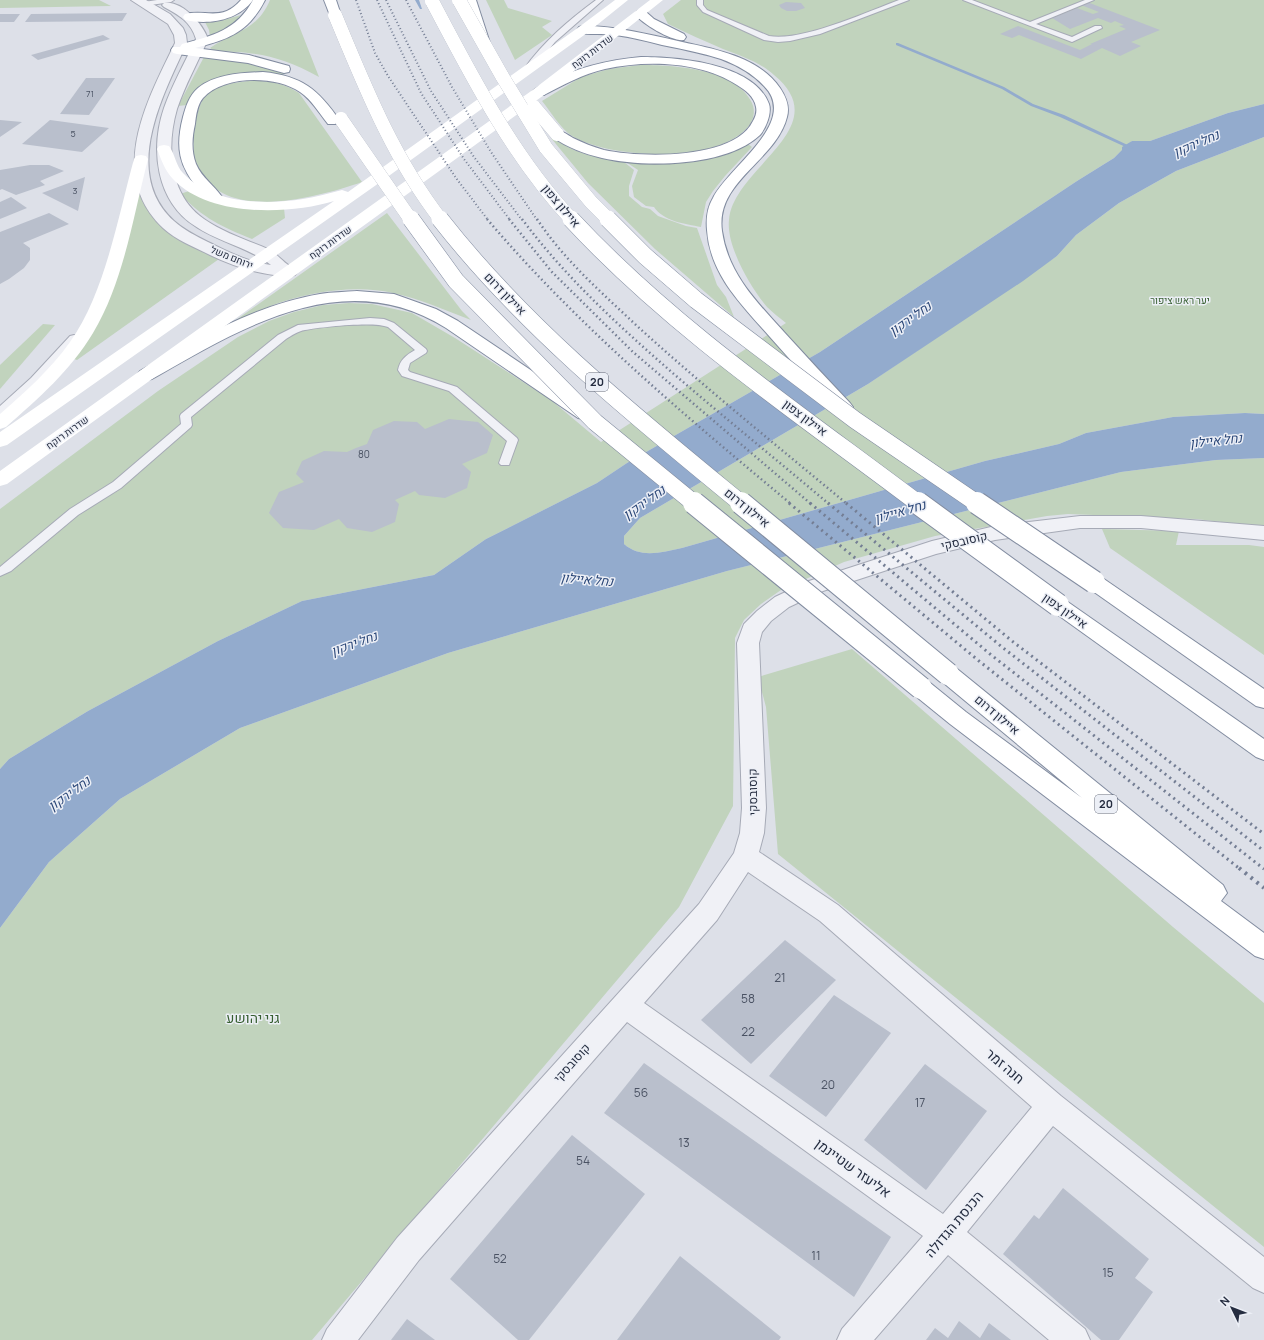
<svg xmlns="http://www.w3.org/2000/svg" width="1264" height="1340" viewBox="0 0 1264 1340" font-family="Manrope,Heebo,sans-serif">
	<rect width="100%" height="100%" fill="#dde0e8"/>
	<g fill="#c1d3bd">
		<polygon points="0,0 99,0 111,6 0,8"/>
		<path d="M270,0H289L319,77C281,56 257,52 214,51L210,48C235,31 257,31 270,0Z"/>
		<polygon points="486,0 504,0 508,8 552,21 542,27 552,35 515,60"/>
		<path d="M681,0H1264V104L1228,113L1150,141H1132L1114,158L1077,181L820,352L627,463L597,483L486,539L434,575L302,601L218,641L88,711L9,759L0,769V509L158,391L238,337L269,321L294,312L323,305L349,303L372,304L412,313L455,338L551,400L601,442L786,323C780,318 773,313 767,307C751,288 726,246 729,220C733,167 838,128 774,75C760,62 741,56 723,49C705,41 686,33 668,24L663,14Z"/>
		<polygon points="241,15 234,24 210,37 209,30 205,22 220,21"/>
		<polygon points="204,57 260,65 286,73 281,76 268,73 255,72 237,74 196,90 187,105 178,106"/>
		<path d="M640,65C672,65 734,68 751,101C755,108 755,117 750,124C722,165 610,159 572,136C560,128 551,112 542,101L581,77L609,69Z"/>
		<path d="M248,81C267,80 284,83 299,93L362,182C325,195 255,214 219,191C210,185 199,171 195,160C191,145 195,104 208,93C218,84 235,83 248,81Z"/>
		<path d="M1264,137V414L1245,413L1173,417L1086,433L1059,444L985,461L682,548C662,552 641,559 624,544V536L640,518L868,384L1057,256L1076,235L1119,203L1176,171Z"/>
		<polygon points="551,138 574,150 588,155 624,162 634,170 629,186 629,196 642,207 650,209 658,216 686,226 697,228 717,285 726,297 734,317 655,249 588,183"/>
		<path d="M748,144L752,147L725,176L713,191L706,202L701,227C685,224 663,221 654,207L646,206L634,197L632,186L638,170L626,162C668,165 710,162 748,144Z"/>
		<path d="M189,191C222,206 248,213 284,208L285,218L252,239C222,227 203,218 180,194Z"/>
		<path d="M141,192C157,233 182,242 219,259L77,360L71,358L135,194Z"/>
		<path d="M387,213L462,311L471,320C445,310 420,299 393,293C356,284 308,292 273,305C257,311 241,320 226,327Z"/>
		<polygon points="43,324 55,325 0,389 0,365"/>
		<polygon points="1264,458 1264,527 1196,519 1068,514 1047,516 935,536 844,562 781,590 761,604 744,620 735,638 733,806 679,907 312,1340 0,1340 0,928 49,862 120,799 240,728 448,653 727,571 1121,472 1216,460"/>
		<polygon points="1102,529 1179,531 1176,545 1249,545 1264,547 1264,655 1110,548"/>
		<polygon points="852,649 1173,927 1264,1003 1264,1247 778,854 766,707 758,677"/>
	</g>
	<path fill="#93abcd" d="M1264,104V137L1176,171L1119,203L1076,235L1057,256L1023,281L868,384L640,518L624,536V544C641,559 662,552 682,548L985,461L1059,444L1086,433L1173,417L1245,413L1264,414V458L1216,460L1121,472L727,571L448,653L240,728L120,799L49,862L0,928V769L9,759L88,711L218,641L302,601L434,575L486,539L597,483L627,463L820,352L1077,181L1114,158L1122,150V147L1132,141H1150L1228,113Z"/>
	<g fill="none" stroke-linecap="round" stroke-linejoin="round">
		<g fill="#93abcd" fill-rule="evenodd">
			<polygon points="415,0 419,0 422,9 420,9"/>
			<polygon points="896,43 898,43 1004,87 1033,104 1064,115 1134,148 1130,149 1060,117 1031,106 1002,89 896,45"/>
		</g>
	</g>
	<g fill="#b9bfcc">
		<polygon points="786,2 801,3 805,8 796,11 787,11 781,8 779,5"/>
		<polygon points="1087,2 1160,30 1131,42 1141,46 1120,56 1102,48 1081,59 1019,35 1012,38 1000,34 1018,26 1080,50 1092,44 1090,44 1126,29 1119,26 1124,25 1115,21 1111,23 1098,18 1070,29 1052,18 1077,8 1093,14 1099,12 1081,5"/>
		<polygon points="127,13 122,21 25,22 31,14"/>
		<polygon points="0,14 20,14 14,22 0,22"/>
		<polygon points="103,35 110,39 38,60 31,55"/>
		<polygon points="86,78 115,78 89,115 60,114"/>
		<polygon points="0,120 22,122 0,137"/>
		<polygon points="50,120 109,128 82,152 22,144"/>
		<polygon points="30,165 49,165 64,171 40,181 45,185 16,195 2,189 0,190 0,170"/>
		<polygon points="85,177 78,211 42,193"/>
		<polygon points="11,197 27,208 0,219 0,202"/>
		<polygon points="49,213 69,224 23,243 30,248 30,260 24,268 9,279 0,284 0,232"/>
		<polygon points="449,419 478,422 493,435 487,453 462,464 471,472 467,488 445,498 419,495 415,491 395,500 399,504 395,522 372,532 347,528 339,519 314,530 283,528 269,513 279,492 304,482 296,474 302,461 324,451 347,452 356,448 367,444 373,430 394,421 417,422 425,429"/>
		<polygon points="785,940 836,980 751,1064 701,1020"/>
		<polygon points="834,995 891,1033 826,1117 769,1076"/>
		<polygon points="644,1063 891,1237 854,1297 604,1113"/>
		<polygon points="925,1064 987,1111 926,1190 864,1140"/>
		<polygon points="572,1135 645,1194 529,1340 518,1340 450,1279"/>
		<polygon points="1063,1188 1149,1259 1135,1278 1153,1292 1119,1340 1101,1340 1003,1254 1034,1215 1039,1219"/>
		<polygon points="680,1256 781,1337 779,1340 617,1340"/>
		<polygon points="407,1319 435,1340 391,1340"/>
		<polygon points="959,1321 980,1338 989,1323 1011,1340 926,1340 935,1328 948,1338"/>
	</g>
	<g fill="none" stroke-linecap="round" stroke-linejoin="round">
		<defs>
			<g id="service">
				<polygon points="157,0 174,0 171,2 144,6 141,4 144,2"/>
				<path d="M596,0H603L555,42L531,71H525L524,69C544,41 569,20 596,0Z"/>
				<path d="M697,0H703V5L707,10L769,36C801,42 867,12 899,0H909L820,34L790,41L778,42L764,40L703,12L697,5Z"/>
				<polygon points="963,0 972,0 1030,22 1085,0 1094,0 1036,24 1072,37 1095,26 1101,26 1102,28 1072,42"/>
				<path d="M370,318L384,319L394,323L426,349L427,351L426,353L410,363L408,370L410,372L457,387L517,438L518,440L509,465H501L499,463L507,441L449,391L402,376L398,370C400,360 406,355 415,350L388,327C374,321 321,327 305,330C298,331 291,336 286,339L191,417L192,425L191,427L121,488L78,515L11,571L0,576V567L70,509L113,482L181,424L180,416L181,414L278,335L298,325Z"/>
				<polygon points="74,335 78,336 79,338 78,340 39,382 4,414 0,415 0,406 31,378 70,336"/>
			</g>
			<path id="minor" d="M1080,516H1141L1264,526V540L1141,528H1080L995,540L936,554L823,591L789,607L771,621L762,632L759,643L766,808L764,833L759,852L838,905L1061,1096L1264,1257V1293L1253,1288L1053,1126L967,1232L1085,1329L1090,1340H1049L948,1255L874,1340H837L842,1329L923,1236L627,1022L419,1260L358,1340H322L327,1329L397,1238L699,904L734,853L740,833L742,808L737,643L744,624L757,611L775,597L809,581L932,541L995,526ZM748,872L820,921L1032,1107L943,1214L644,1003L717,920Z"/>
			<path id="tertiary" d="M131,0H146L170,14L183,28L186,35L187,43C163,95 121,173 174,221C184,230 196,236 208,242C229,252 247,262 271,265C250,248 218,242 195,226C156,201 150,149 164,108C172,85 185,62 196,39C191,22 179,15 164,7L162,5L164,3C182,0 203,24 208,39C198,62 185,85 177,109C166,147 169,195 204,219C224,233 247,240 268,249C278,254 285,265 295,269L297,272L295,275C287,277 281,276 274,275C250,272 231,265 210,255C194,247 176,240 163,228C106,174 148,99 175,43L174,35L168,24Z"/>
			<g id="motorway">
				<path d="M241,0H253C238,21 208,25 185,20L183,17L185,14C206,9 222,22 241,0Z"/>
				<path d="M253,0H265C249,32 228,40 195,48L249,55L289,66L290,69L289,72L284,73L248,63L177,54L173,53L171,50L173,47H180L182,44C212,36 237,30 253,0Z"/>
				<polygon points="324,0 336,0 341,15 339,18 331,18"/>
				<polygon points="464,0 476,0 490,43 488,46 480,46 478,43"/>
				<path d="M641,10L645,11L654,19L684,34L686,37L684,40C673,42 642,24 635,14L637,11Z"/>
				<path d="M583,26C616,26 647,34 678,41C714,49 758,56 780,88C786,97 790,106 787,117C776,161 715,181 722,231C728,274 757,302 784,332C806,356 828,380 850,403L853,407L850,411L844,412L838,411C815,387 792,362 770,337C742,305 710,275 707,230C706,219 707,208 713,198C728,167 800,122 764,86C752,73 737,65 721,59C702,53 682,49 662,45C646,41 631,37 615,35C603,33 590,35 579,33L577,30L579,27Z"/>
				<path d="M641,57C677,57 754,63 769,104C772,113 766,128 760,135C726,167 645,168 602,158C584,154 567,147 552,137L550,134L552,131L557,130C563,131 568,135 573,138C583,143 593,147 604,150C641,158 734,160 753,121C756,116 757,112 756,107C754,96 745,90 737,85C700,61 646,60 605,69C583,74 563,85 544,95H534L532,92C536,87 543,85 548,82C579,67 608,60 641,57Z"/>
				<path d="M263,72C302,76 318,89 340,121L338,124H328C319,113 312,100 300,92C276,75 223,75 203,98C197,105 196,116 195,124C192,137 191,151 196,164C202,178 214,185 222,197L220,200C211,202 206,197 200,191C179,167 175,148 183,117C186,106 189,96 198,88C215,74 242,73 263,72Z"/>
				<path d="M357,291L394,294L436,309L458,321L590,410L593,414L590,418L584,419L578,418L446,328C345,264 243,327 152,379L146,380L140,379L137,375L140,371C196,340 255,305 320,294C332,292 345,292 357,291Z"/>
				<polygon points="1094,575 1101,577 1264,689 1264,708 1256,706 1087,587 1084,582 1087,577"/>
				<polygon points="1058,598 1065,600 1264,739 1264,760 1256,757 1051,610 1048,605 1051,600"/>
				<polygon points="948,666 956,668 1223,885 1227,893 1221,901 1264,933 1264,959 1255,956 950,724 913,694 910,688 913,682 921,680 929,682 966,712 1082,798 940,680 937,674 940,668"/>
			</g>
		</defs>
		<use href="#service" stroke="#a6aab6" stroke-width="2"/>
		<use href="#minor" stroke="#a6aab6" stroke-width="2"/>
		<use href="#tertiary" stroke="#a6aab6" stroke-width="2"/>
		<use href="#motorway" stroke="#828ca0" stroke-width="2"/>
		<use href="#service" fill="#f0f1f6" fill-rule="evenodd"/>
		<use href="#minor" fill="#f0f1f6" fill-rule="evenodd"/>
		<use href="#tertiary" fill="#f0f1f6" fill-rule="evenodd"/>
		<g fill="#fff" fill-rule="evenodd">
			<path d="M615,0H628L587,33L379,183L7,445L0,447V432L334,201C288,215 208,217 173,179C165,171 161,159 157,149L159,146L164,145L169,146C175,154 176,166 183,173C212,204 265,205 303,199C316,197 329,193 342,190L348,192L579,27Z"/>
			<polygon points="650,0 663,0 544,95 7,484 0,486 0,471 534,89"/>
			<path d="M141,155L146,156L148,159C133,217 124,281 93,333C71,370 38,399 6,427L0,429V414C25,392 51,369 70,342C105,293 118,217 134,159L136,156Z"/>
		</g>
		<use href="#motorway" fill="#fff" fill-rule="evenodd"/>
		<g stroke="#747e94" stroke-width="2" stroke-dasharray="1 2.5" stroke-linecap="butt">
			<polyline points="356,0 375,53 388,76 456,178 488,220"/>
			<polyline points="377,0 421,93 464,159 510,220"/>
			<polyline points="386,0 431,91 474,157 522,220"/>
			<polyline points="406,0 452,87 491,152 537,220"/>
		</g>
		<g stroke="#747e94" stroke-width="2.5" stroke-dasharray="1.5 3" stroke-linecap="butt">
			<path d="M487,219C577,325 684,415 791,504"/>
			<polyline points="509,219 552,272 633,352 811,504"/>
			<path d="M522,219C566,278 620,327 675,375C726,419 778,461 829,504"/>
			<path d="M537,219C564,260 601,292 636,325C704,387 776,445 847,504"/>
		</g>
		<g stroke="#747e94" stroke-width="3" stroke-dasharray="2 4" stroke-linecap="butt">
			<polyline points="789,503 979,661 1240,869"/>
			<polyline points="810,503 990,654 1264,869"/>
			<polyline points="828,503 1002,647 1264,851"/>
			<polyline points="846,503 1012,641 1264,834"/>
		</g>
		<polyline stroke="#747e94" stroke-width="4" stroke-dasharray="2.5 5" stroke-linecap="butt" points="1239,868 1264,888"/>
		<defs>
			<g id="motorway-bridge-far2">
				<polyline points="459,0 502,76 546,148 591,202 609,220"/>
				<path d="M432,1C472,77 513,157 572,220"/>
				<path d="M335,15C365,87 393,158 441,220"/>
				<polyline points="534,107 557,134"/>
				<polyline points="341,119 411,220"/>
			</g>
			<g id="motorway-bridge-far1">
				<polyline points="411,219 456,281 595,422 695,504"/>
				<path d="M440,219C526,329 635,416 742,504"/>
				<path d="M571,219C673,329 800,414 919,504"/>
				<polyline points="608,219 645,256 696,300 855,420 978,504"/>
			</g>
			<g id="motorway-bridge">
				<polyline points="694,503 921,688"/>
				<polyline points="741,503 948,674"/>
				<polyline points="918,503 1058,605"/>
				<polyline points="977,503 1094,582"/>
			</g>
		</defs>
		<use href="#motorway-bridge-far2" stroke="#828ca0" stroke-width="14" stroke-linecap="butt"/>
		<use href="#motorway-bridge-far1" stroke="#828ca0" stroke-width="18" stroke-linecap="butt"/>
		<use href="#motorway-bridge" stroke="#828ca0" stroke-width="24" stroke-linecap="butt"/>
		<use href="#motorway-bridge-far2" stroke="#fff" stroke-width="14"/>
		<use href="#motorway-bridge-far1" stroke="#fff" stroke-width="17"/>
		<use href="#motorway-bridge" stroke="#fff" stroke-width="22"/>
	</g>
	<g text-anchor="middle" stroke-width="3" stroke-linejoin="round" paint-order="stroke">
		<g font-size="9" fill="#4a5263">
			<text x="90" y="97">71</text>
			<text x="73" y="137">5</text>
			<text x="75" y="194">3</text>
		</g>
		<g font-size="10" fill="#252d40" stroke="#eceff6">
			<text transform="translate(592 51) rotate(-37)" y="4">שדרות רוקח</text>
			<text transform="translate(330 242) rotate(-36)" y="4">שדרות רוקח</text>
			<text transform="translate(232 257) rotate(22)" y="4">ירוחם משל</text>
			<text transform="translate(67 432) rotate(-36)" y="4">שדרות רוקח</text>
		</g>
		<g font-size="10" fill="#365e30" stroke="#eceff6">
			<text x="1180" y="304">יער ראש ציפור</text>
		</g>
		<g font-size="10" fill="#4a5263">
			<text x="364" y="458">80</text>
		</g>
		<g fill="#eceff6" stroke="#616777" stroke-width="1">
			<rect x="586" y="373" width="22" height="18" rx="3"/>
			<rect x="1095" y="795" width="22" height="18" rx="3"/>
		</g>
		<g font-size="11" font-weight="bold" fill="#252d40">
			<text x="597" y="386">20</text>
			<text x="1106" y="808">20</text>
		</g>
		<g font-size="12" fill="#252d40" stroke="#eceff6">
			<text transform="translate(561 206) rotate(50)" y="4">איילון צפון</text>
			<text transform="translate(505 294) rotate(46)" y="4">איילון דרום</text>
			<text transform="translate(805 418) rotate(37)" y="4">איילון צפון</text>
			<text transform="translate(747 508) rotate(39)" y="4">איילון דרום</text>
			<text transform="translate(964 541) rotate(-13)" y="4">קוסובסקי</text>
			<text transform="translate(1065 611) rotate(35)" y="4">איילון צפון</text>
			<text transform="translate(997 715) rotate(40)" y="4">איילון דרום</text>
			<text transform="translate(753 792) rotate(-91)" y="4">קוסובסקי</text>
			<text transform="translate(572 1063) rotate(-48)" y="4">קוסובסקי</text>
		</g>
		<g font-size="12" fill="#4a5263">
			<text x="780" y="982">21</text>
			<text x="748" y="1003">58</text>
			<text x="748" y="1036">22</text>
			<text x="828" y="1089">20</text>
			<text x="641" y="1097">56</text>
			<text x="920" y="1107">17</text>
			<text x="684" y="1147">13</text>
			<text x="583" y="1165">54</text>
			<text x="816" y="1260">11</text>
			<text x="500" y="1263">52</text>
			<text x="1108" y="1277">15</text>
		</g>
		<g font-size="13" font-style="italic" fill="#2b4778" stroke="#eceff6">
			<text transform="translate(1196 143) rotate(-23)" y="5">נחל ירקון</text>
			<text transform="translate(910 318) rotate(-35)" y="5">נחל ירקון</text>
			<text transform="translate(1216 440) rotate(-6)" y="5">נחל איילון</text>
			<text transform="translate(644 502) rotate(-35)" y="5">נחל ירקון</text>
			<text transform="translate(900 511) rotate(-16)" y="5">נחל איילון</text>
			<text transform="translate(587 579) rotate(5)" y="5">נחל איילון</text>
			<text transform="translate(354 643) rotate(-20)" y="5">נחל ירקון</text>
			<text transform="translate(69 793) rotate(-36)" y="5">נחל ירקון</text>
		</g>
		<g font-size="14" fill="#365e30" stroke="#eceff6">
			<text x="253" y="1023">גני יהושע</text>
		</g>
		<g font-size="14" fill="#252d40" stroke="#eceff6">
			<text transform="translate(1005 1066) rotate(41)" y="5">חנה זמר</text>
			<text transform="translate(853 1168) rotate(36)" y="5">אליעזר שטיינמן</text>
			<text transform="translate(954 1224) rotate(-50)" y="5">הכנסת הגדולה</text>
		</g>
	</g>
	<g transform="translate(1232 1308) rotate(313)" stroke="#eceff6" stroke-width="3" paint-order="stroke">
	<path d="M0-3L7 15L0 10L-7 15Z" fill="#252d40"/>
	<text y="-6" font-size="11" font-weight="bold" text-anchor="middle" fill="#252d40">N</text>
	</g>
</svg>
